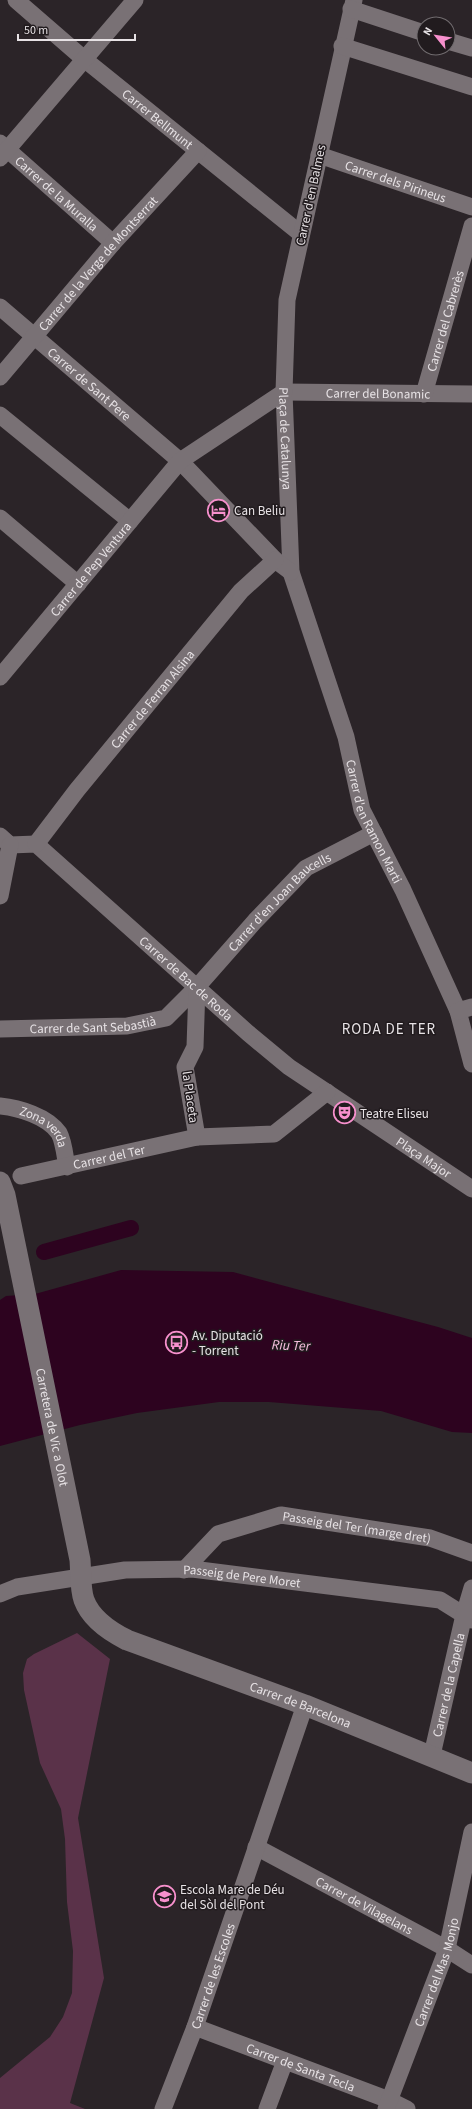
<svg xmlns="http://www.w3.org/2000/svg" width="472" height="2109" viewBox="0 0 472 2109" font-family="'Source Sans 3',sans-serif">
	<rect width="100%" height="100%" fill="#2b2428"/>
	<polygon fill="#5a3249" points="77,1633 110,1659 78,1818 104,1978 70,2103 85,2109 0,2109 0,2078 50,2037 63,2017 72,1993 73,1951 67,1902 65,1839 61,1809 40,1763 24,1690 23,1673 27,1659 34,1654"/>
	<polygon fill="#2d031f" points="121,1270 233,1272 438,1327 472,1338 472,1433 452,1432 381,1411 269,1402 219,1402 137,1413 80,1425 0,1446 0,1300 6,1296 35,1294"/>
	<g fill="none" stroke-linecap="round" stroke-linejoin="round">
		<polyline stroke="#2d031f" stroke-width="16" points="44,1252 131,1228"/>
		<g stroke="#797175" stroke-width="17">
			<path id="s1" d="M16,0L84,59L301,234"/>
			<path id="s2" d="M354,0L287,300L284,392L291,572L346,737L362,810L403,890L458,1011L472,1064"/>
			<polyline points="351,9 424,33"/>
			<polyline points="448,41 472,48"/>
			<polyline points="342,46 472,87"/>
			<path id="s3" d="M0,143L113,243"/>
			<path id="s4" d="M319,155L472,207"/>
			<polyline points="0,158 135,0"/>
			<path id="s5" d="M0,307L180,461L275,560L291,572"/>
			<path id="s6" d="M0,377L113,243L198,151"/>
			<path id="s7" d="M284,392L472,394"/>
			<path id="s8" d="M424,394L472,226"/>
			<polyline points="0,415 130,521"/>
			<polyline points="0,518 78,584"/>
			<path id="s9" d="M0,677L180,461L284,392"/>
			<path id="s10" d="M0,836L10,845L36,844L248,1033L289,1067L472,1189"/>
			<path id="s11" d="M36,844L77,790L241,591L275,560"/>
			<polyline points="0,896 10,845"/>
			<polyline points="458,1011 472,1007"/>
			<path id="s12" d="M0,1029L127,1026L166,1018L197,987L255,921L306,868L374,833"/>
			<path id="s13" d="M0,1106C19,1108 47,1116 59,1133C64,1142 65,1157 67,1167"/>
			<polyline points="197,1137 185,1067 195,1047 197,987"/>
			<path id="s14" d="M21,1176L197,1137L274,1134L327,1092"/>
			<path id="s15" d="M184,1570L218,1534L281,1515L430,1538L472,1553"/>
			<path id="s16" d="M0,1594L17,1587L125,1570L192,1569L440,1600L472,1620"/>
			<path id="s17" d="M432,1755L464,1615L472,1588"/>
			<path id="s18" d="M256,1847L447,1949L472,1965"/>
			<path id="s19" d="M195,2027L389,2100L407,2109"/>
			<path id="s20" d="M163,2109L195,2027L305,1705"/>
			<polyline points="267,2109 285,2061"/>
			<path id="s21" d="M386,2109L447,1949L472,1832"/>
		</g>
		<path stroke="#797175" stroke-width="21" id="s22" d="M0,1182L5,1195L80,1560C81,1572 80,1589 84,1600C91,1619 111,1632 127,1640L305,1705L472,1773"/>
	</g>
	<defs>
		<symbol id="hotel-ring" viewBox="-11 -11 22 22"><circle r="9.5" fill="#211b1e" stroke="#f790cd" stroke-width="1.5"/><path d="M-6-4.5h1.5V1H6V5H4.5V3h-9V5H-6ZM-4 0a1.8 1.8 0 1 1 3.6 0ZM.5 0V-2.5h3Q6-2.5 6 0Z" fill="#f790cd"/></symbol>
		<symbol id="theatre-ring" viewBox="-11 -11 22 22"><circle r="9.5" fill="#211b1e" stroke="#f790cd" stroke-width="1.5"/><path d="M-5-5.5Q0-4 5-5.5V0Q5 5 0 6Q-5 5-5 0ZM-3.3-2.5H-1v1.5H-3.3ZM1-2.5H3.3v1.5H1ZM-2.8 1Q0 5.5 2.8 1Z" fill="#f790cd"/></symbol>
		<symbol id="bus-ring" viewBox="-11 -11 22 22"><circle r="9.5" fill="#211b1e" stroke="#f790cd" stroke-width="1.5"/><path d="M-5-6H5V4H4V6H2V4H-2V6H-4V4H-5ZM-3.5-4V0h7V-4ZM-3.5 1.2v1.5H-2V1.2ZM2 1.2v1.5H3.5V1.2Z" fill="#f790cd"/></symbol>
		<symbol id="school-ring" viewBox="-11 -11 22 22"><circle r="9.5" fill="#211b1e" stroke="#f790cd" stroke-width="1.5"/><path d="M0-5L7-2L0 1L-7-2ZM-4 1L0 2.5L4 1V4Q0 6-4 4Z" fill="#f790cd"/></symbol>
	</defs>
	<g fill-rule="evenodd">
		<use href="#hotel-ring" x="206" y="498" width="25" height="25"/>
		<use href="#theatre-ring" x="332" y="1100" width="25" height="25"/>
		<use href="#bus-ring" x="164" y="1330" width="25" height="25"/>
		<use href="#school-ring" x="152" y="1884" width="25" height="25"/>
	</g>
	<g text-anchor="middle" stroke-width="3" stroke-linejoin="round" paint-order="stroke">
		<g font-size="13" fill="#e7e2e5" stroke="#211b1e">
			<text dy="5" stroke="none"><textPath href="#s1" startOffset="185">Carrer Bellmunt</textPath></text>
			<text dy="5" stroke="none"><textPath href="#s4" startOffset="81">Carrer dels Pirineus</textPath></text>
			<text dy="5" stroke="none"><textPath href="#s3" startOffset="76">Carrer de la Muralla</textPath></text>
			<text transform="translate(310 195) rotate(-78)" y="5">Carrer d'en Balmes</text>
			<text dy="5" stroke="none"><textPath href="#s6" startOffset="150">Carrer de la Verge de Montserrat</textPath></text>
			<text dy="5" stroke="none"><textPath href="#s8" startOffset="76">Carrer del Cabrerès</textPath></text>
			<text dy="5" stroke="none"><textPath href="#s5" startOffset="118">Carrer de Sant Pere</textPath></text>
			<text dy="5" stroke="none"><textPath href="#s7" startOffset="94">Carrer del Bonamic</textPath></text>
			<text dy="5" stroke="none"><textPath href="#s2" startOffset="446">Plaça de Catalunya</textPath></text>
			<text dy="5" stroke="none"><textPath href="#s9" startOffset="141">Carrer de Pep Ventura</textPath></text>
			<text dy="5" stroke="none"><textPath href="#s11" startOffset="186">Carrer de Ferran Alsina</textPath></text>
			<text dy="5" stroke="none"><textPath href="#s2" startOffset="843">Carrer d'en Ramon Marti</textPath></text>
			<text dy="5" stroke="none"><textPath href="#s12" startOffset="330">Carrer d'en Joan Baucells</textPath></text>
			<text dy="5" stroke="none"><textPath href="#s10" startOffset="241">Carrer de Bac de Roda</textPath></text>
			<text dy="5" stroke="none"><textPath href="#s12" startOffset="93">Carrer de Sant Sebastià</textPath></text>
			<text transform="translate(191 1097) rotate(82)" y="5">la Placeta</text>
			<text dy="5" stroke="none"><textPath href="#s13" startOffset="51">Zona verda</textPath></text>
			<text dy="5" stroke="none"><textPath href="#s10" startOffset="539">Plaça Major</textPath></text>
			<text dy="5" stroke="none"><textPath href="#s14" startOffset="90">Carrer del Ter</textPath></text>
			<text dy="5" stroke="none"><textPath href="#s22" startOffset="251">Carretera de Vic a Olot</textPath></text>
			<text dy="5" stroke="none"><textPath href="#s15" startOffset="192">Passeig del Ter (marge dret)</textPath></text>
			<text dy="5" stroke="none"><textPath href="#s16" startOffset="245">Passeig de Pere Moret</textPath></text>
			<text dy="5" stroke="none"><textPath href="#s17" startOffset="72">Carrer de la Capella</textPath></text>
			<text dy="5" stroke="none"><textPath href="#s22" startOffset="672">Carrer de Barcelona</textPath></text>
			<text dy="5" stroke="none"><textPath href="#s18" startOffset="123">Carrer de Vilagelans</textPath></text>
			<text dy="5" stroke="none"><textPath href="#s21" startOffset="146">Carrer del Mas Monjo</textPath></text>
			<text dy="5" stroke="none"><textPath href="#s20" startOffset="142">Carrer de les Escoles</textPath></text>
			<text dy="5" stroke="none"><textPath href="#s19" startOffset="113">Carrer de Santa Tecla</textPath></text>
		</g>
		<g font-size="13" fill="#e7e2e5" stroke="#211b1e" text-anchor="start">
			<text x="234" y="515">Can Beliu</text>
			<text x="360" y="1118">Teatre Eliseu</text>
			<text x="192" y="1340">Av. Diputació<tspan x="192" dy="15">- Torrent</tspan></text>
			<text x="180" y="1894">Escola Mare de Déu<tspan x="180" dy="15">del Sòl del Pont</tspan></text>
		</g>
		<g font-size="14" font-style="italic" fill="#f9c0e0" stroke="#211b1e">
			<text transform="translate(291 1345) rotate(2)" y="5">Riu Ter</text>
		</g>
		<g font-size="15" letter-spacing="1" fill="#e7e2e5" stroke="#211b1e">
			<text x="389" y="1034">RODA DE TER</text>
		</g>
	</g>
	<g transform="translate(436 36) rotate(300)"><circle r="19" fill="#211b1e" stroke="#706b6e"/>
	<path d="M0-3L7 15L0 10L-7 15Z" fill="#f790cd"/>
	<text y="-6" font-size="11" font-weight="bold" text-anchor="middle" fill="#e7e2e5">N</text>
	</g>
	<path d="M18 34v6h117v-6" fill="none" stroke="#e7e2e5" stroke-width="2"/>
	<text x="24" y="34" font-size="12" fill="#e7e2e5" stroke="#211b1e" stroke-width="3" paint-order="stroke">50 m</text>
</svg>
